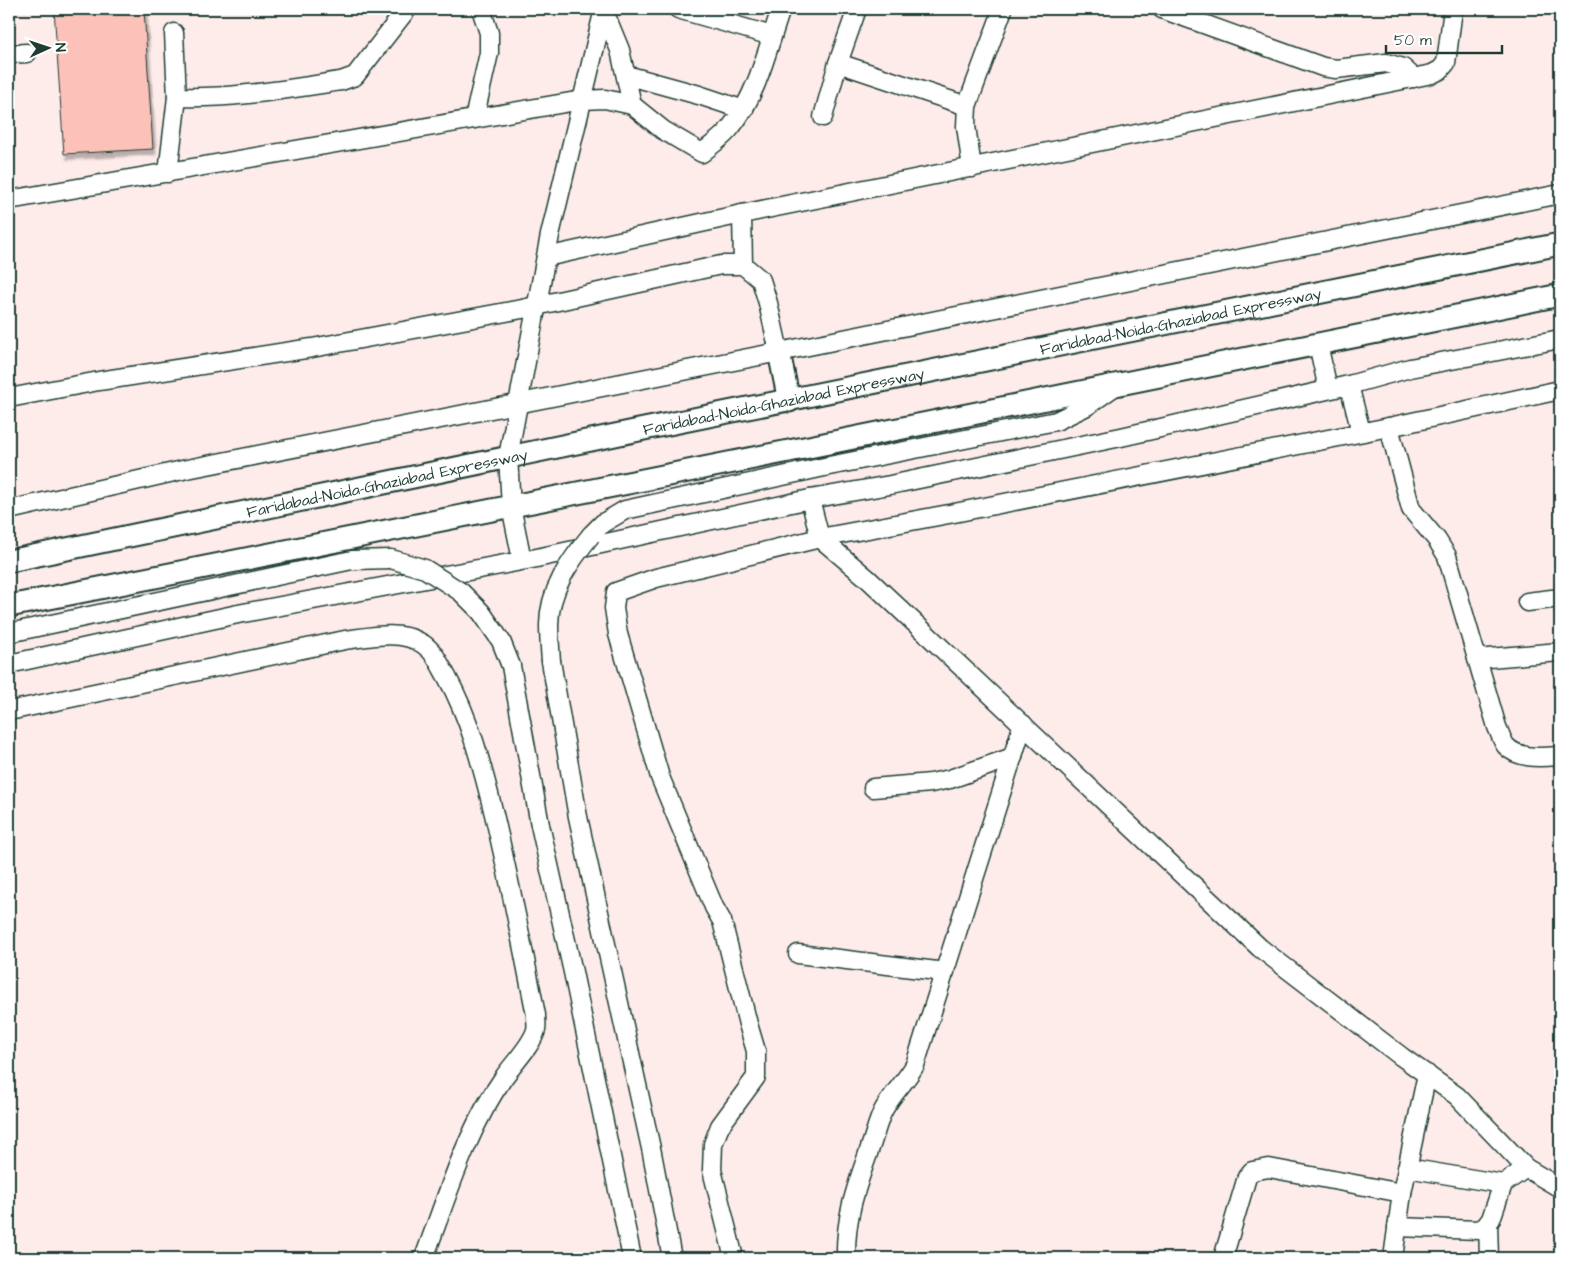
<svg xmlns="http://www.w3.org/2000/svg" width="1569" height="1267" viewBox="0 0 1569 1267" font-family="'Architects Daughter',sans-serif">
	<defs>
		<filter id="shadow"><feDropShadow dx="3" dy="5.5" stdDeviation="1" flood-color="#0004"/></filter>
	</defs>
	<rect width="100%" height="100%" fill="#feecea"/>
	<filter id="ink" filterUnits="userSpaceOnUse"><feTurbulence type="fractalNoise" baseFrequency=".02" numOctaves="2"/><feDisplacementMap in="SourceGraphic" scale="10" xChannelSelector="R" yChannelSelector="G"/><feConvolveMatrix kernelMatrix="1 2 1 2 8 2 1 2 1" color-interpolation-filters="sRGB"/></filter>
	<g filter="url(#ink)">
		<polygon fill="#fcc1b8" stroke="#1f3d34" filter="url(#shadow)" points="54,9 144,9 153,149 64,154"/>
		<g fill="none" stroke-linecap="round" stroke-linejoin="round">
			<defs>
				<g id="minor">
					<polyline points="678,9 772,36"/>
					<polyline points="1162,9 1323,67 1336,69 1386,63 1403,68 1414,78"/>
					<polyline points="604,11 620,50 632,105"/>
					<polyline points="9,54 27,53"/>
					<polyline points="838,63 967,106"/>
					<polyline points="626,75 699,95 744,110"/>
					<path d="M177,97C232,99 287,89 341,81L355,76L407,9"/>
					<polyline points="823,117 838,63 857,9"/>
					<polyline points="474,119 489,53 489,33 481,9"/>
					<polyline points="972,168 966,126 967,106 1003,9"/>
					<polyline points="168,173 177,97 174,33"/>
					<path d="M9,200L582,100L605,99L632,105L663,130L702,153C711,145 724,137 731,127C758,94 767,49 781,9"/>
					<polyline points="742,214 743,265"/>
					<polyline points="546,257 742,214 1432,74 1440,70 1446,63 1453,9"/>
					<polyline points="1318,344 1328,389"/>
					<polyline points="1349,385 1361,432"/>
					<polyline points="9,398 99,381 312,348 522,309 721,265 743,265 761,280 768,303 779,352"/>
					<path d="M1389,427L1411,509L1437,540L1447,556L1497,727C1500,733 1502,741 1506,746C1519,760 1543,757 1560,756"/>
					<polyline points="810,499 820,538 867,578 1260,948 1402,1057 1457,1096 1526,1168 1560,1188"/>
					<polyline points="9,510 187,469 779,352 1560,194"/>
					<polyline points="591,535 603,523 625,510 829,466 1056,421 1087,406 1114,387"/>
					<polyline points="522,560 511,506 508,457 550,235 604,9"/>
					<polyline points="1527,602 1560,598"/>
					<polyline points="9,633 352,560 391,559"/>
					<polyline points="1477,659 1560,652"/>
					<polyline points="551,661 578,817 652,1153 672,1258"/>
					<polyline points="9,664 238,614 532,559 810,499 890,485 1121,437 1349,385 1410,368 1560,339"/>
					<polyline points="511,666 540,825 573,972 632,1258"/>
					<path d="M9,711L345,640C369,637 401,629 423,644C435,652 440,665 447,677C469,717 481,762 492,806C509,875 522,945 536,1015C536,1019 537,1026 536,1030C532,1045 513,1064 504,1077C466,1131 447,1197 424,1258"/>
					<polyline points="873,788 931,783 950,779 1013,757"/>
					<polyline points="798,954 945,972"/>
					<polyline points="1407,1168 1503,1184"/>
					<polyline points="1488,1223 1489,1258"/>
					<polyline points="1397,1227 1479,1230 1486,1226 1491,1219 1503,1184 1526,1168"/>
					<polyline points="734,1258 712,1170 713,1144 720,1126 756,1077 756,1051 748,1024 722,921 714,907 660,777 618,634 614,608 616,592 656,578 820,538 949,514 1389,427 1560,390"/>
					<path d="M846,1258C845,1215 857,1185 871,1145C875,1134 878,1120 884,1109C893,1093 906,1081 915,1065L1023,724"/>
					<polyline points="1223,1258 1247,1177 1252,1171 1269,1168 1402,1193"/>
					<polyline points="1393,1258 1402,1193 1427,1074"/>
				</g>
				<g id="major">
					<polyline points="779,352 789,401"/>
					<path id="s1" d="M9,561L644,429L1560,244"/>
					<polyline points="9,606 799,449 1560,295"/>
				</g>
			</defs>
			<use href="#minor" stroke="#1f3d34" stroke-width="21"/>
			<use href="#major" stroke="#1f3d34" stroke-width="25"/>
			<use href="#minor" stroke="#fff" stroke-width="18"/>
			<use href="#major" stroke="#fff" stroke-width="21"/>
			<defs>
				<g id="minor-bridge">
					<polyline points="391,559 425,569 461,592 481,612 501,641 511,666"/>
					<path d="M551,661C550,649 549,637 549,625C549,590 570,561 591,535"/>
				</g>
			</defs>
			<use href="#minor-bridge" stroke="#1f3d34" stroke-width="21" stroke-linecap="butt"/>
			<use href="#minor-bridge" stroke="#fff" stroke-width="18"/>
		</g>
	</g>
	<g text-anchor="middle" stroke-width="4" stroke-linejoin="round" paint-order="stroke">
		<g font-size="16" fill="#1f3d34" stroke="#fff">
			<text dy="6" stroke="none"><textPath href="#s1" startOffset="1196">Faridabad-Noida-Ghaziabad Expressway</textPath></text>
			<text dy="6" stroke="none"><textPath href="#s1" startOffset="791">Faridabad-Noida-Ghaziabad Expressway</textPath></text>
			<text dy="6" stroke="none"><textPath href="#s1" startOffset="386">Faridabad-Noida-Ghaziabad Expressway</textPath></text>
		</g>
	</g>
	<rect width="1569" height="1267" fill="none" stroke="#fff" stroke-width="30"/>
	<rect x="15" y="15" width="1539" height="1237" fill="none" stroke="#1f3d34" stroke-width="2" filter="url(#ink)"/>
	<g transform="translate(48 48) rotate(87)" stroke="#ffffff" stroke-width="4" paint-order="stroke">
	<path d="M0-4L9 19L0 12L-9 19Z" fill="#1f3d34"/>
	<text y="-8" font-size="14" font-weight="bold" text-anchor="middle" fill="#1f3d34">N</text>
	</g>
	<path d="M1386 45v8h116v-8" fill="none" stroke="#1f3d34" stroke-width="2.5"/>
	<text x="1394" y="45" font-size="15" fill="#1f3d34" stroke="#ffffff" stroke-width="4" paint-order="stroke">50 m</text>
</svg>
